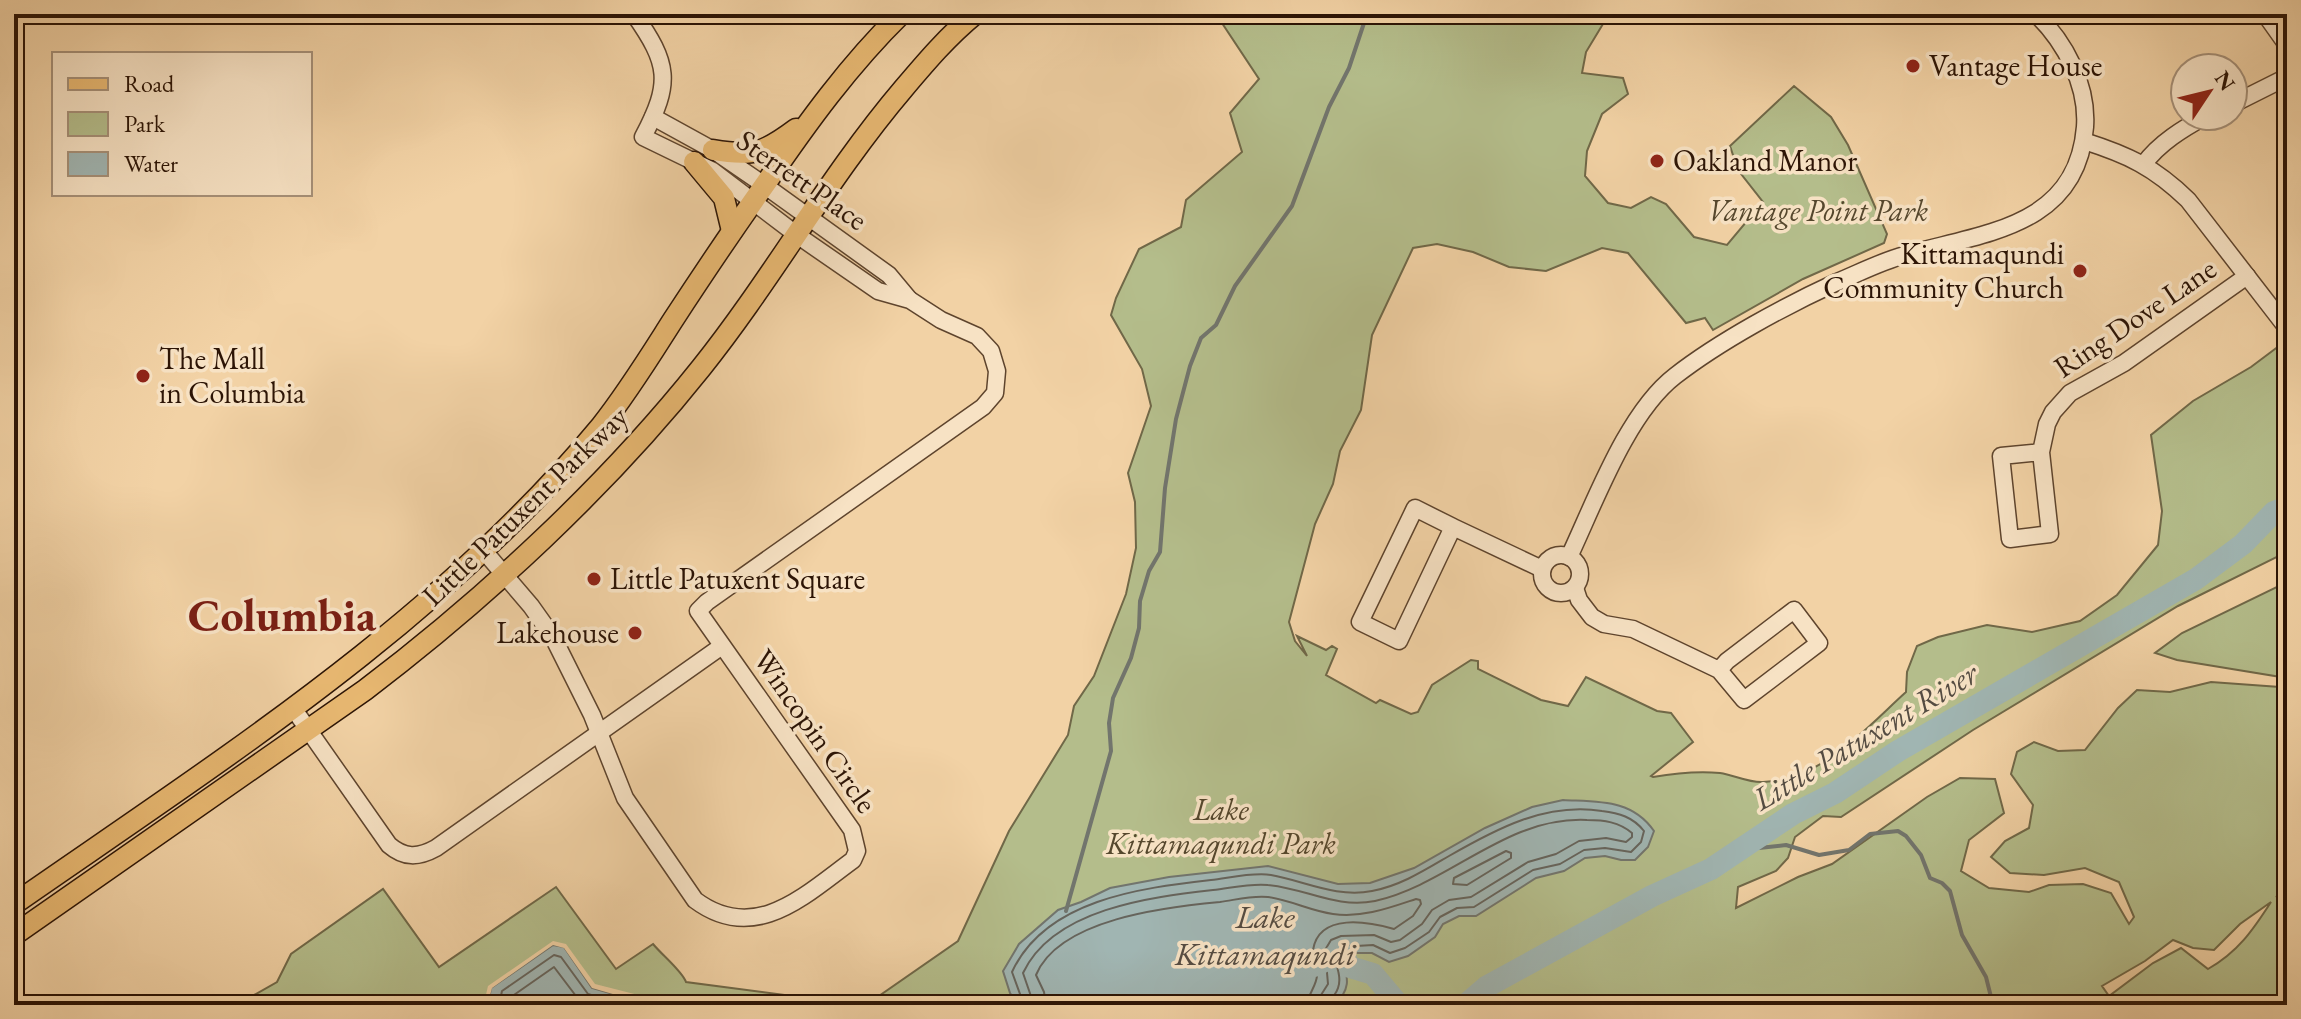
<svg xmlns="http://www.w3.org/2000/svg" width="2301" height="1019" viewBox="0 0 2301 1019" font-family="'EB Garamond',serif">
	<rect width="100%" height="100%" fill="#f2d2a5"/>
	<filter id="stains"><feTurbulence type="fractalNoise" baseFrequency=".0025" numOctaves="4"/><feColorMatrix values="0 0 0 0 .2 0 0 0 0 .09 0 0 0 0 .02 0 0 0 .5 -.17"/></filter>
	<radialGradient id="worn" r=".72"><stop offset=".6" stop-color="#630" stop-opacity="0"/><stop offset="1" stop-color="#630" stop-opacity=".3"/></radialGradient>
	<g fill="#b4bd8b" stroke="#706848" stroke-width="2" fill-rule="evenodd">
		<path d="M1216,14H1609L1586,52L1582,73L1623,78L1628,94L1602,114L1587,151L1585,176L1608,203L1631,208L1651,197L1666,204L1694,237L1727,245L1763,202L1738,170L1730,146L1794,86L1831,117L1848,145L1887,234L1884,243L1803,279L1713,330L1705,318L1686,323L1628,253L1602,248L1546,271L1509,267L1473,252L1437,244L1413,248L1372,335L1361,410L1340,451L1333,484L1315,524L1289,622L1295,641L1307,656L1297,636L1326,650L1332,646L1337,649L1326,675L1376,703L1380,700L1411,714L1418,712L1432,685L1471,660L1478,661V669L1541,700L1568,706L1586,677L1657,711L1671,713L1693,742L1651,776L1653,777C1676,773 1697,771 1720,773C1734,775 1749,783 1763,782C1822,780 1865,729 1906,692L1907,672L1917,646L1938,637L1987,625L2032,632L2080,621L2117,595L2158,545L2162,511L2151,435L2193,401L2251,367L2287,340V552L2178,606L1973,730L1841,817L1823,816L1795,837L1788,858L1776,871L1738,887L1736,908L1798,877L1832,864L1927,797L1960,778L1995,779L2004,813L1969,840L1961,871L1989,888L2029,892L2049,885L2083,884L2111,893L2129,924L2134,917L2119,882L2085,868L2044,875L2010,873L1991,857L2005,841L2029,828L2033,805L2011,774L2017,752L2034,742L2058,751L2085,750L2118,708L2137,690L2170,692L2211,682L2280,687L2287,689V888L2276,897L2287,894V1005H866L958,941L1009,831L1068,735L1074,706L1094,676L1126,594L1136,548L1135,502L1128,473L1151,406L1142,369L1111,315L1116,298L1139,249L1181,227L1186,200L1242,152L1230,113L1259,79ZM2271,902C2253,930 2238,952 2208,969L2181,948L2153,963L2109,996L2102,986L2145,961L2173,940L2193,948L2214,950L2240,924Z"/>
		<polygon points="2287,582 2287,678 2177,660 2155,653 2182,633"/>
		<path d="M556,887L616,969L653,944C662,955 682,971 686,982L860,1005H252L249,998L277,982L291,954L383,889L439,967Z"/>
	</g>
	<g fill="#a0b5b2" stroke="#72756d" stroke-width="2">
		<path d="M1563,800C1599,802 1632,799 1654,831L1648,847L1635,860H1621L1605,856L1585,858L1564,871L1536,878L1476,916H1459L1443,924L1435,937L1408,956L1389,962L1372,953H1342C1347,976 1353,988 1334,1005H1018L1010,993L1003,971L1019,944L1058,910L1081,902L1110,888L1169,877L1268,866L1338,884L1370,883L1414,868L1485,828L1532,807Z"/>
		<polygon points="553,945 564,947 592,988 638,1001 692,1005 493,1005 489,999 491,988"/>
	</g>
	<polygon fill="#f2d2a5" points="553,941 566,944 595,984 650,998 648,1005 636,1005 637,1001 592,988 564,948 553,945 492,988 489,999 493,1005 488,1005 485,999 488,986"/>
	<g fill="none" stroke-linecap="round" stroke-linejoin="round">
		<g stroke="#66645c" stroke-width="2">
			<polygon points="1506,851 1511,853 1511,858 1467,885 1453,884 1454,878"/>
			<polyline points="499,1005 502,991 554,955 561,957 588,994 623,1005"/>
			<polyline points="509,1005 511,997 554,967 579,1000 587,1005"/>
			<path d="M1024,1005L1012,972C1045,900 1140,888 1211,880C1229,878 1253,872 1271,875C1305,881 1336,898 1372,891C1400,886 1425,870 1449,856C1496,829 1546,802 1602,811C1619,813 1633,817 1644,831L1641,842L1631,852L1605,848L1584,850L1560,864L1533,870L1474,907L1457,908L1440,917L1429,932L1405,948L1390,953L1373,945L1339,947L1334,955C1336,965 1342,977 1338,988C1336,995 1331,997 1329,1005"/>
			<path d="M1034,1005L1023,973C1053,909 1150,897 1213,890C1231,888 1251,883 1268,885C1305,888 1336,909 1375,901C1450,884 1506,816 1587,820C1604,820 1619,822 1632,833V837L1626,842L1606,838L1579,841L1556,854L1528,862L1471,897L1449,900L1432,910L1422,924L1400,940L1391,942L1374,935L1341,936L1331,940L1325,950L1328,984L1321,995L1319,1005"/>
			<path d="M1046,1005L1044,992L1036,975C1059,919 1166,907 1220,902C1235,900 1253,895 1268,897C1290,900 1311,911 1333,914C1363,918 1389,908 1416,899L1420,900L1421,904L1413,916L1394,929C1369,922 1319,912 1313,950C1311,960 1316,967 1317,975C1317,985 1308,994 1307,1005"/>
		</g>
		<g stroke="#72756d" stroke-width="4">
			<polyline points="1751,843 1759,848 1786,845 1819,855 1849,850 1870,834 1898,831 1906,836 1921,855 1930,878 1942,883 1950,891 1962,935 1986,977 1993,1005"/>
			<polyline points="1066,911 1111,751 1109,723 1113,698 1131,658 1139,628 1140,601 1149,571 1160,552 1165,488 1176,419 1190,366 1201,338 1216,325 1235,286 1292,206 1329,107 1349,68 1367,14"/>
		</g>
		<g stroke="#a0b5b2" stroke-width="22">
			<polyline points="1314,966 1342,953 1350,967 1373,974 1399,1005"/>
			<polyline points="1465,1005 1486,987 1652,896 1711,869 1793,814 1835,793 1898,751 2196,579 2243,544 2274,512 2287,507"/>
		</g>
		<defs>
			<g id="minor">
				<polyline points="2265,14 2287,45"/>
				<polyline points="2233,104 2287,77"/>
				<polyline points="653,117 713,150 764,185 889,275 909,299"/>
				<path d="M2084,141C2128,155 2154,167 2188,200L2287,328"/>
				<path d="M2144,164C2159,143 2184,128 2206,116"/>
				<polyline points="2041,452 2001,456 2010,539 2050,534 2041,452 2047,424 2053,412 2070,393 2124,363 2247,276"/>
				<polyline points="1453,527 1415,508 1360,622 1399,641 1453,527 1542,569"/>
				<path d="M484,551L531,606L553,637L592,715L625,798L695,900C755,945 805,895 853,860L857,851L852,830L698,611L707,602L983,407L995,393L997,371L991,351L977,336L941,320L910,300L878,291L797,235L713,171L643,137C672,82 669,64 634,14"/>
				<circle cx="1561" cy="574" r="19"/>
				<path d="M1569,557C1595,502 1627,413 1675,376C1720,341 1785,306 1837,282C1859,273 1882,261 1905,255C1982,233 2077,228 2085,127C2088,85 2065,42 2036,14"/>
				<polyline points="1575,588 1579,600 1592,617 1604,624 1633,629 1719,670 1744,700 1819,643 1794,610 1727,661 1719,670"/>
				<path d="M293,708L389,845C404,858 418,858 436,848L722,646"/>
			</g>
			<g id="major">
				<path d="M713,150C753,157 764,153 796,129"/>
				<polyline points="694,162 724,198 732,231"/>
				<path d="M14,904C221,760 439,622 601,426C628,392 650,356 673,320C703,274 734,228 766,183C807,123 849,65 901,14"/>
				<path d="M14,935L365,690C485,599 607,486 701,368C773,278 829,176 904,88C926,62 948,36 975,14"/>
			</g>
		</defs>
		<use href="#minor" stroke="#5e442d" stroke-width="19"/>
		<use href="#major" stroke="#2c1405" stroke-width="23"/>
		<use href="#minor" stroke="#f7e2c4" stroke-width="16"/>
		<use href="#major" stroke="#e9b972" stroke-width="20"/>
	</g>
	<g fill="#8f2418" stroke="#f7e2c4" stroke-width="3">
		<circle cx="1913" cy="66" r="8"/>
		<circle cx="1657" cy="161" r="8"/>
		<circle cx="2080" cy="271" r="8"/>
		<circle cx="143" cy="376" r="8"/>
		<circle cx="594" cy="579" r="8"/>
		<circle cx="635" cy="633" r="8"/>
	</g>
	<g text-anchor="middle" stroke-width="7" stroke-linejoin="round" paint-order="stroke">
		<g font-size="30" fill="#2c1405" stroke="#f7e2c4" text-anchor="start">
			<text x="1929" y="76">Vantage House</text>
			<text x="1673" y="171">Oakland Manor</text>
			<text x="2064" y="264" text-anchor="end">Kittamaqundi<tspan x="2064" dy="34">Community Church</tspan></text>
			<text x="159" y="369">The Mall<tspan x="159" dy="34">in Columbia</tspan></text>
			<text x="610" y="589">Little Patuxent Square</text>
			<text x="619" y="643" text-anchor="end">Lakehouse</text>
		</g>
		<g font-size="30" fill="#2c1405" stroke="#f7e2c4">
			<text transform="translate(802 180) rotate(35)" y="10">Sterrett Place</text>
			<text transform="translate(2135 318) rotate(-34)" y="10">Ring Dove Lane</text>
			<text transform="translate(525 506) rotate(-44)" y="10">Little Patuxent Parkway</text>
			<text transform="translate(815 731) rotate(55)" y="10">Wincopin Circle</text>
		</g>
		<g font-size="30" font-style="italic" fill="#55472d" stroke="#f7e2c4">
			<text x="1818" y="221">Vantage Point Park</text>
			<text x="1221" y="820">Lake<tspan x="1221" dy="34">Kittamaqundi Park</tspan></text>
		</g>
		<g font-size="32" font-style="italic" fill="#554c42" stroke="#f7e2c4">
			<text transform="translate(1865 736) rotate(-31)" y="11">Little Patuxent River</text>
			<text x="1265" y="928">Lake<tspan x="1265" dy="37">Kittamaqundi</tspan></text>
		</g>
		<g font-size="46" font-weight="bold" fill="#7a1f14" stroke="#f7e2c4">
			<text x="282" y="631">Columbia</text>
		</g>
	</g>
	<rect width="2301" height="1019" fill="none" stroke="#f2d2a5" stroke-width="48"/>
	<rect x="16" y="16" width="2269" height="987" fill="none" stroke="#2c1405" stroke-width="4"/>
	<rect x="24" y="24" width="2253" height="971" fill="none" stroke="#2c1405" stroke-width="2"/>
	<rect x="52" y="52" width="260" height="144" fill="#f7e2c4" stroke="#a69078" stroke-width="2"/>
	<rect x="68" y="78" width="40" height="12" fill="#e9b972" stroke="#a69078" stroke-width="2"/>
	<text x="124" y="92" font-size="24" fill="#2c1405">Road</text>
	<rect x="68" y="112" width="40" height="24" fill="#b4bd8b" stroke="#a69078" stroke-width="2"/>
	<text x="124" y="132" font-size="24" fill="#2c1405">Park</text>
	<rect x="68" y="152" width="40" height="24" fill="#a0b5b2" stroke="#a69078" stroke-width="2"/>
	<text x="124" y="172" font-size="24" fill="#2c1405">Water</text>
	<g transform="translate(2209 92) rotate(55)"><circle r="38" fill="#f7e2c4" stroke="#a69078" stroke-width="2"/>
	<path d="M0-6L14 30L0 20L-14 30Z" fill="#8f2418"/>
	<text y="-12" font-size="22" font-weight="bold" text-anchor="middle" fill="#2c1405">N</text>
	</g>
	<rect width="100%" height="100%" filter="url(#stains)"/>
	<rect width="100%" height="100%" fill="url(#worn)"/>
</svg>
